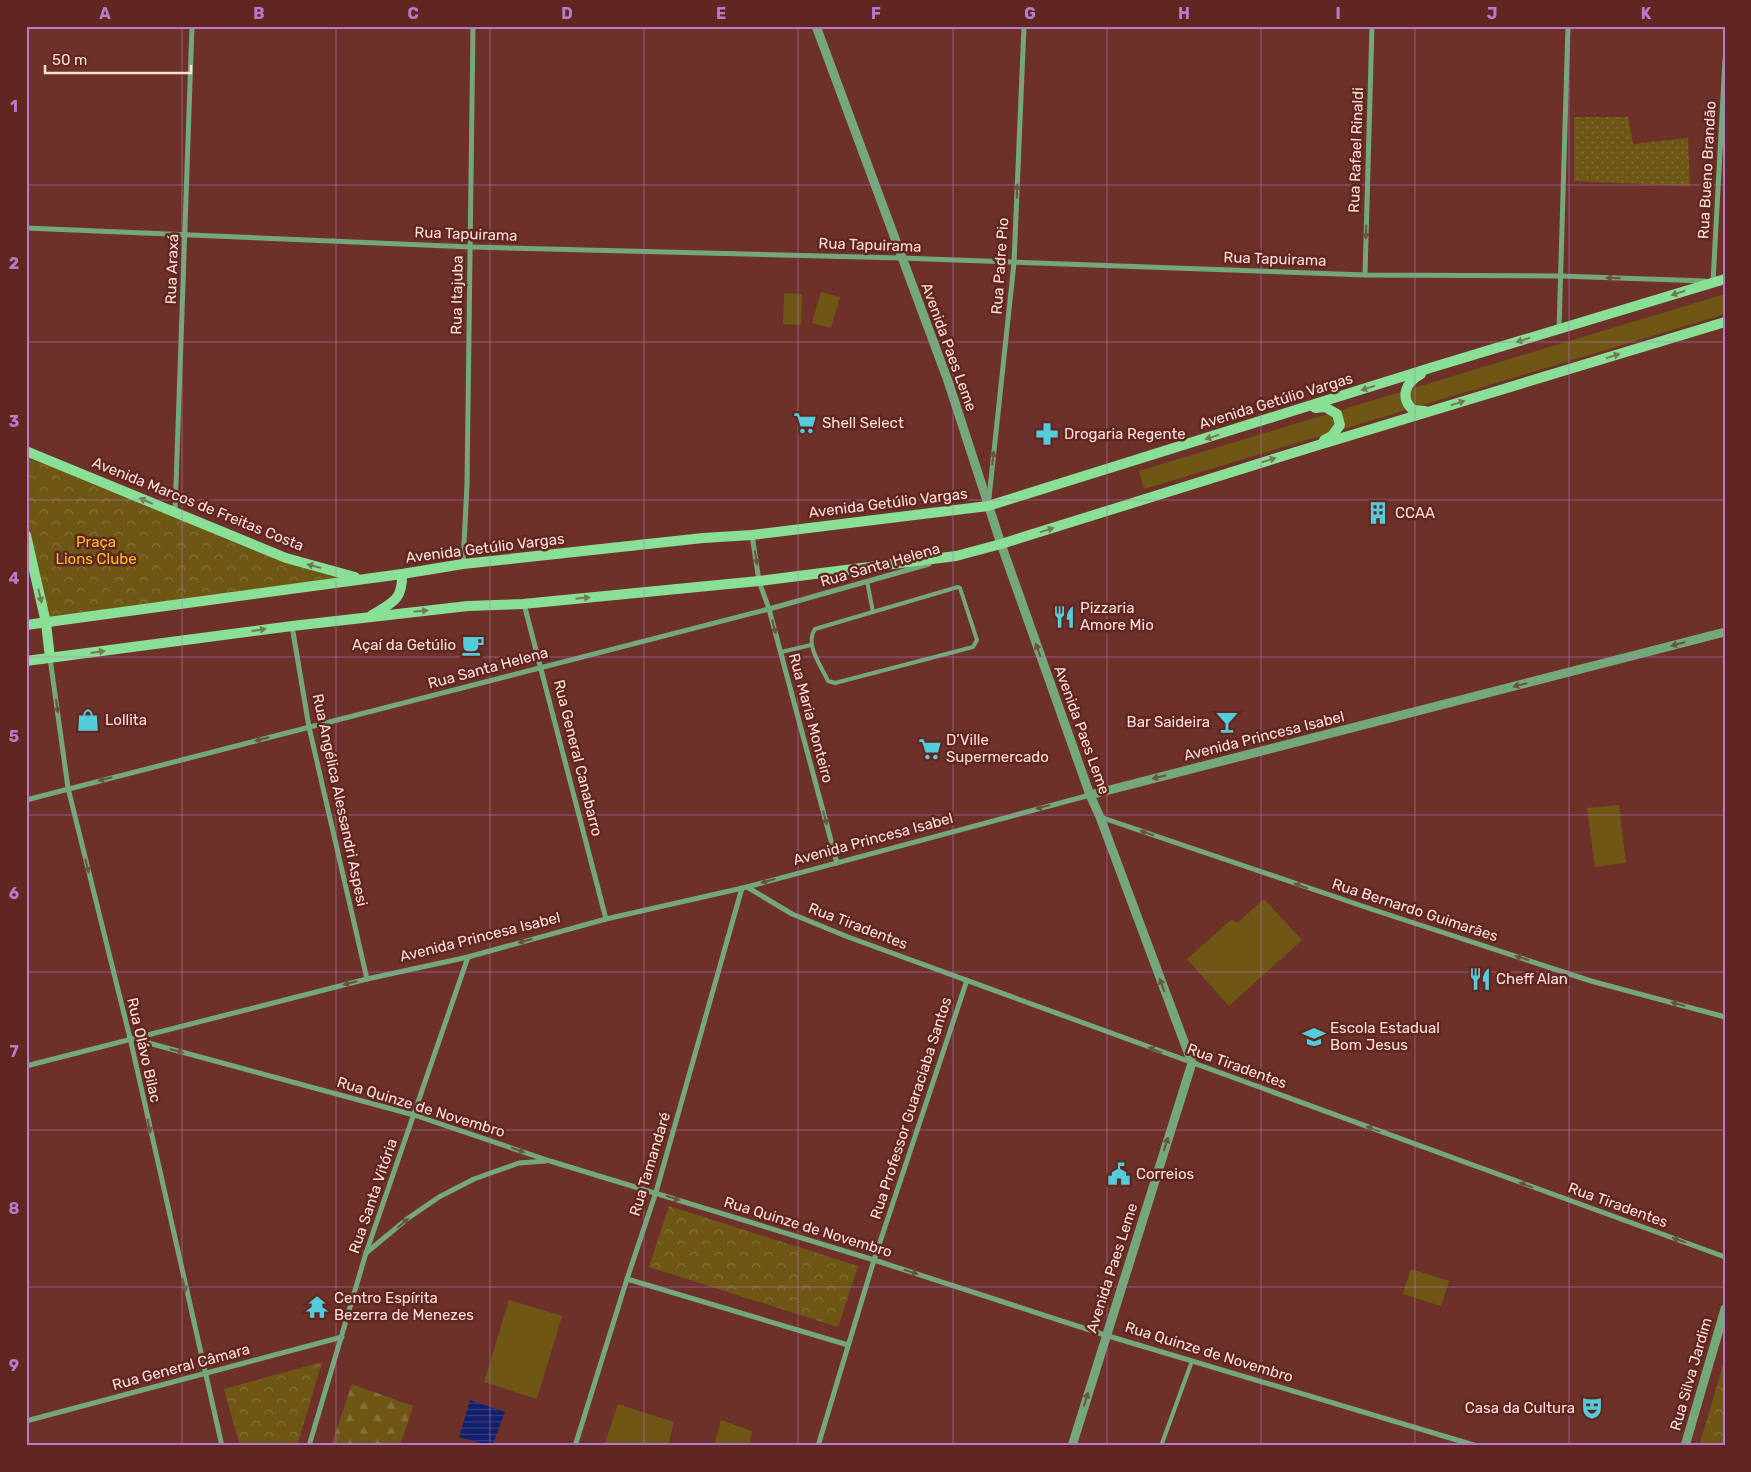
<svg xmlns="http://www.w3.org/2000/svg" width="1751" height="1472" viewBox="0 0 1751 1472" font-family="Rubik,sans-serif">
	<defs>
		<pattern id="grass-dots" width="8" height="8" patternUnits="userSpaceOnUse" patternTransform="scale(1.25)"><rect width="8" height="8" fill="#6e5715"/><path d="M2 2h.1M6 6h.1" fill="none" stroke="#846f36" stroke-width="1.8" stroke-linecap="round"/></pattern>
		<pattern id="forest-firs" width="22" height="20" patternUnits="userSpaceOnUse" patternTransform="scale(1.25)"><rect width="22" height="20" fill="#6e5715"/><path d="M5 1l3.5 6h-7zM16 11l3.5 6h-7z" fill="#846f36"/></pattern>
		<pattern id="park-crowns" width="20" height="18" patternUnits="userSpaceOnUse" patternTransform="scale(1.25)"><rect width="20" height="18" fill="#6e5715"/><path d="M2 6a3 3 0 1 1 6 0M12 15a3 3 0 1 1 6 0" fill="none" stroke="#846f36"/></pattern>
		<pattern id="water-rules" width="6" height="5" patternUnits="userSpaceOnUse" patternTransform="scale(1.25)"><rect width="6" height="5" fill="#111f6c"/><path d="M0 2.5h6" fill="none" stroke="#353f80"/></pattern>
	</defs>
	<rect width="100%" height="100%" fill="#6e312a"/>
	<polygon fill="url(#grass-dots)" points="1574,117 1628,117 1633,144 1688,138 1690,186 1574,181"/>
	<polygon fill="url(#forest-firs)" points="352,1384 413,1406 400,1446 331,1446"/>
	<g fill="url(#park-crowns)">
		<polygon points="26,451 286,558 361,579 46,623 26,535"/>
		<polygon points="669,1206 858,1266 838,1327 649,1267"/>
		<polygon points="1725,1359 1725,1446 1699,1446"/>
		<polygon points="322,1362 297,1446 240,1446 224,1389"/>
	</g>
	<g fill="#6e5715">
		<polygon points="821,292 840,297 831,328 812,323"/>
		<polygon points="784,293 802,294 801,325 783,324"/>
		<polygon points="1725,294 1725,314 1144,489 1139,471"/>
		<polygon points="1619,805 1626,863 1595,867 1587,808"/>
		<polygon points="1264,899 1302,940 1229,1006 1187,959 1232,919 1237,923"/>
		<polygon points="1411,1269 1449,1281 1441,1306 1403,1294"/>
		<polygon points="509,1300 562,1316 537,1399 484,1382"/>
		<polygon points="618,1404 674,1422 668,1446 604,1446"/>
		<polygon points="721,1420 752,1431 749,1446 714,1446"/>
	</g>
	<polygon fill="url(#water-rules)" points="470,1400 505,1412 492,1446 459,1437"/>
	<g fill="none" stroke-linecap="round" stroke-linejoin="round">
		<g stroke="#74a87b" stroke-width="4">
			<polyline points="867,581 873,612"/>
			<path d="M958,587L960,588L977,640L973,647L835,683L828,681C822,667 804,644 815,629Z"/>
			<polyline points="781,652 811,645"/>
			<polyline points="1161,1446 1192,1361"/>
		</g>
		<g stroke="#74a87b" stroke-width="5">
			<polyline points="26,228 471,247 901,258 1365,275 1561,276 1705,281"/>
			<polyline points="1365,275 1372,26"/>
			<polyline points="1713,282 1725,60"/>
			<polyline points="1559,329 1568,26"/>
			<polyline points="989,498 1014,263 1024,26"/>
			<polyline points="175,513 192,26"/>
			<polyline points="752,535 759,581 769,609 837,863"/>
			<polyline points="463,564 467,485 473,26"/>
			<polyline points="524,604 606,919"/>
			<polyline points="292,626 309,727 367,979"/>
			<polyline points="50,658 68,788 130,1038 222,1446"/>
			<polyline points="26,800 769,609 929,564"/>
			<polyline points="1100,817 1371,909 1591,981 1725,1017"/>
			<polyline points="747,887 792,914 848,937 1725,1257"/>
			<polyline points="130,1038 414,1115 550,1161 874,1260 1105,1335 1477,1446"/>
			<polyline points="26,1066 367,979 468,957 606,919 747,887 1090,795"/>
			<polyline points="366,1253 407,1219 439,1197 474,1179 519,1163 546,1161"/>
			<polyline points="627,1279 848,1345"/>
			<polyline points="26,1421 342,1337"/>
			<polyline points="309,1446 366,1253 468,957"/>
			<polyline points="575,1446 627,1279 656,1192 742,888"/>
			<polyline points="818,1446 874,1260 967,980"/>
		</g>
		<g stroke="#74a87b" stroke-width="9">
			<polyline points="816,26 948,381 1001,544 1090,795 1100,817 1192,1063 1072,1446"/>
			<polyline points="1090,795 1725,632"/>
			<polyline points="1685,1446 1725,1309"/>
		</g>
		<g stroke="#89df96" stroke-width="10">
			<path d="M1421,374C1406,382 1399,397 1413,410L1425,411"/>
			<polyline points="1315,408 1325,407 1337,414 1340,425 1332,436 1324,440"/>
			<polyline points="26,451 286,558 355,577"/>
			<polyline points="26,535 46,623 50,658"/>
			<path d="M372,615C392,603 403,600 402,574"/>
			<polyline points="26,625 402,574 463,564 703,538 752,535 988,506 1430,368 1725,279"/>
			<polyline points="26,661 292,626 468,606 523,604 759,581 956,556 1001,544 1312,447 1725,322"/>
		</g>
	</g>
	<defs><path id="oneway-solid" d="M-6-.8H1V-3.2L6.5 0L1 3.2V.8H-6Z" transform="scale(1.25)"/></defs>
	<g fill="#685440">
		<use href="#oneway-solid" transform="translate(1017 191) rotate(-88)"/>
		<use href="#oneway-solid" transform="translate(1366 232) rotate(92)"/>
		<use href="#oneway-solid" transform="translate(1613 278) rotate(-178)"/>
		<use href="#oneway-solid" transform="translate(993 458) rotate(-84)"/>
		<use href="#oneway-solid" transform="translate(756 558) rotate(81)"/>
		<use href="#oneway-solid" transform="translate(774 627) rotate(75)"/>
		<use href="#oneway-solid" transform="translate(1678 644) rotate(166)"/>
		<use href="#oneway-solid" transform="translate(1038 650) rotate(-110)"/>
		<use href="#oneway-solid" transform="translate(1520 685) rotate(166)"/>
		<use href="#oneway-solid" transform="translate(57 706) rotate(82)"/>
		<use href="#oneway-solid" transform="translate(262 739) rotate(166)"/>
		<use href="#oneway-solid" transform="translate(1159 777) rotate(166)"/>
		<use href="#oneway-solid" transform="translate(105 779) rotate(166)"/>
		<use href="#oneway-solid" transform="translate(1043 807) rotate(165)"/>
		<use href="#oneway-solid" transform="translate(825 818) rotate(75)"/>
		<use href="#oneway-solid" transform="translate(1147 833) rotate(-161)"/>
		<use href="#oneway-solid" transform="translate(87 866) rotate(76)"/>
		<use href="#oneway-solid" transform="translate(768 881) rotate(165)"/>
		<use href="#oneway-solid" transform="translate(1301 886) rotate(-161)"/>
		<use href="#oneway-solid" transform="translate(525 941) rotate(165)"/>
		<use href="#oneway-solid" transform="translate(1522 958) rotate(-162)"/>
		<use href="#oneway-solid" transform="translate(350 983) rotate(166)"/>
		<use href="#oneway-solid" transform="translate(1162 985) rotate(-110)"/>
		<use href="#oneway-solid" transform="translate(1678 1004) rotate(-165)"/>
		<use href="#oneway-solid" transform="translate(1155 1050) rotate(-160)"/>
		<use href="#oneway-solid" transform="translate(177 1051) rotate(15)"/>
		<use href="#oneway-solid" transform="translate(149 1126) rotate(77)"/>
		<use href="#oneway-solid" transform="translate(1373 1129) rotate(-160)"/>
		<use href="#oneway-solid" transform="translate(1166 1144) rotate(-72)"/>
		<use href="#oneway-solid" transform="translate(518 1150) rotate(19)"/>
		<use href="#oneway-solid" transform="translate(1526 1185) rotate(-160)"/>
		<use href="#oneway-solid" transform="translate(673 1198) rotate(17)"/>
		<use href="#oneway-solid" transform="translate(403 1223) rotate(-39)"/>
		<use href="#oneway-solid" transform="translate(1679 1240) rotate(-160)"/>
		<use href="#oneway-solid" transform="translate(911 1272) rotate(18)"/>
		<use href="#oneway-solid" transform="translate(184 1285) rotate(77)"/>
		<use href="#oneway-solid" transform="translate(1086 1399) rotate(-73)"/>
	</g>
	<g fill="#737955">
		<use href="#oneway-solid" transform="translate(1678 293) rotate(163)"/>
		<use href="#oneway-solid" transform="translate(1523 340) rotate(163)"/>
		<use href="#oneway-solid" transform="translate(1613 356) rotate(-17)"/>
		<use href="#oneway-solid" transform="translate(1368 388) rotate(162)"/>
		<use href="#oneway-solid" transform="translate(1458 403) rotate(-17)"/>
		<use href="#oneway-solid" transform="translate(1212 437) rotate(163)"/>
		<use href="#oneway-solid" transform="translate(1269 460) rotate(-17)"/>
		<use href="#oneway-solid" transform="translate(146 501) rotate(-157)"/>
		<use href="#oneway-solid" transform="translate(1047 530) rotate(-17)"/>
		<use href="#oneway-solid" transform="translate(314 566) rotate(-165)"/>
		<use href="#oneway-solid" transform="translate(40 596) rotate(77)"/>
		<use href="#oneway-solid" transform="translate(583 598) rotate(-6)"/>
		<use href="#oneway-solid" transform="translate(421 611) rotate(-6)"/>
		<use href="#oneway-solid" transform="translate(259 630) rotate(-8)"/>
		<use href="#oneway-solid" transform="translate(98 652) rotate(-8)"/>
	</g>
	<path fill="none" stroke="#b67ccb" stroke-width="1" stroke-opacity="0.55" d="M182,26V1446M336,26V1446M490,26V1446M644,26V1446M798,26V1446M953,26V1446M1107,26V1446M1261,26V1446M1415,26V1446M1569,26V1446M26,185H1725M26,342H1725M26,500H1725M26,657H1725M26,815H1725M26,972H1725M26,1130H1725M26,1287H1725"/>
	<defs>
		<symbol id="supermarket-bare" viewBox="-9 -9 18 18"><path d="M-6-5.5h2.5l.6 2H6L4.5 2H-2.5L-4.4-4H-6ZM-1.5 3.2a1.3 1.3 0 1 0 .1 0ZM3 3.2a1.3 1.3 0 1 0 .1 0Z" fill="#53cbdb" stroke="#612620" stroke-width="2.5" paint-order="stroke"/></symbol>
		<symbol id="pharmacy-bare" viewBox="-9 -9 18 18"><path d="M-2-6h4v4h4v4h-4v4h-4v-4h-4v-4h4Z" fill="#53cbdb" stroke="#612620" stroke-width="2.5" paint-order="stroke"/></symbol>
		<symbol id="building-bare" viewBox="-9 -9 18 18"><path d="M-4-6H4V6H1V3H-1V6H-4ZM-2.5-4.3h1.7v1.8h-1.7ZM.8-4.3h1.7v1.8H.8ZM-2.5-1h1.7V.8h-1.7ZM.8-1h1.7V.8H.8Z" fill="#53cbdb" stroke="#612620" stroke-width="2.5" paint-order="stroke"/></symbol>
		<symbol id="restaurant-bare" viewBox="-9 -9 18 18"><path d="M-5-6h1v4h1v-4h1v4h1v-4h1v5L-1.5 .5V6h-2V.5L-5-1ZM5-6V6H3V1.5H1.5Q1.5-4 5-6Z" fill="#53cbdb" stroke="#612620" stroke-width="2.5" paint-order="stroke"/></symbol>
		<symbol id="cafe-bare" viewBox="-9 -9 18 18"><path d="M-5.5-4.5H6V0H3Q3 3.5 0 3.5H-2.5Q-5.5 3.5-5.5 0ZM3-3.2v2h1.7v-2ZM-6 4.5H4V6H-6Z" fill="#53cbdb" stroke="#612620" stroke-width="2.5" paint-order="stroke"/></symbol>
		<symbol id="shop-bare" viewBox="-9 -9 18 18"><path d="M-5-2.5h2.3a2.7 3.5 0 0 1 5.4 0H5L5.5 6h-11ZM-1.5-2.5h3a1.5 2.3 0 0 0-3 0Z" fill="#53cbdb" stroke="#612620" stroke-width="2.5" paint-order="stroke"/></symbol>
		<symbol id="bar-bare" viewBox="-9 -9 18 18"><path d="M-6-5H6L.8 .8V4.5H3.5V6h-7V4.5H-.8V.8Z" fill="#53cbdb" stroke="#612620" stroke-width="2.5" paint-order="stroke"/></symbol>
		<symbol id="school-bare" viewBox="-9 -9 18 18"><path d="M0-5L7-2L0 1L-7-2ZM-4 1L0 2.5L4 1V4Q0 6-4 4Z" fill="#53cbdb" stroke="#612620" stroke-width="2.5" paint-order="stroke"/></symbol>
		<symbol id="civic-bare" viewBox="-9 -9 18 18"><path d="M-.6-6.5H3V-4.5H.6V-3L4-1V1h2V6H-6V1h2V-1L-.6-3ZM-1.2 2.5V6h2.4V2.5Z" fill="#53cbdb" stroke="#612620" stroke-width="2.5" paint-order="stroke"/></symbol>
		<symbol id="temple-bare" viewBox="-9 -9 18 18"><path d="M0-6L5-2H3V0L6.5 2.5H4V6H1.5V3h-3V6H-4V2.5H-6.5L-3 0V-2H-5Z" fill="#53cbdb" stroke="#612620" stroke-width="2.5" paint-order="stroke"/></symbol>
		<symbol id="theatre-bare" viewBox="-9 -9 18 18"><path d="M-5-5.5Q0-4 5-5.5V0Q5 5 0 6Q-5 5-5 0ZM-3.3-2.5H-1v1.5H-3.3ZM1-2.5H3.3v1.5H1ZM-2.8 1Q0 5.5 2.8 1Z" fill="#53cbdb" stroke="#612620" stroke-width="2.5" paint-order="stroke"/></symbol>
	</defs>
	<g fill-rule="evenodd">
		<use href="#supermarket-bare" x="789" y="407" width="32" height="32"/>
		<use href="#pharmacy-bare" x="1031" y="418" width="32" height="32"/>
		<use href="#building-bare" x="1362" y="497" width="32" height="32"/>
		<use href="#restaurant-bare" x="1048" y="601" width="32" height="32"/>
		<use href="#cafe-bare" x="457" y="629" width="32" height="32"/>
		<use href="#shop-bare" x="72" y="704" width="32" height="32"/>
		<use href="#bar-bare" x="1211" y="706" width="32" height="32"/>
		<use href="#supermarket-bare" x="914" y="733" width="32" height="32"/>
		<use href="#restaurant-bare" x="1464" y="963" width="32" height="32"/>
		<use href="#school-bare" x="1298" y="1021" width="32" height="32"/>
		<use href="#civic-bare" x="1103" y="1158" width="32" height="32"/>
		<use href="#temple-bare" x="301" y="1291" width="32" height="32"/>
		<use href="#theatre-bare" x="1576" y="1392" width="32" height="32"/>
	</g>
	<g text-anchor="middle" stroke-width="5" stroke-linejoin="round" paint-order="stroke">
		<g font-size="15" fill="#fdded9" stroke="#612620">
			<text transform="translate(1356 150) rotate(-88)" y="5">Rua Rafael Rinaldi</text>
			<text transform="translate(1707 170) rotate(-87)" y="5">Rua Bueno Brandão</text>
			<text transform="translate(466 234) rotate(2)" y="5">Rua Tapuirama</text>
			<text transform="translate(870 245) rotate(2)" y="5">Rua Tapuirama</text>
			<text transform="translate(1275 259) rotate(2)" y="5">Rua Tapuirama</text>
			<text transform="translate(1000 266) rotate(-86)" y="5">Rua Padre Pio</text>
			<text transform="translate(172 269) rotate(-88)" y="5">Rua Araxá</text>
			<text transform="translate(457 295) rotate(-89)" y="5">Rua Itajuba</text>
			<text transform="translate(949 347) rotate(70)" y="5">Avenida Paes Leme</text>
			<text transform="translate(1276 401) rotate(-17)" y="5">Avenida Getúlio Vargas</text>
			<text transform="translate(888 503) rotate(-7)" y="5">Avenida Getúlio Vargas</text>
			<text transform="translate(198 504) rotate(22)" y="5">Avenida Marcos de Freitas Costa</text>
			<text transform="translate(485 548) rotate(-7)" y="5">Avenida Getúlio Vargas</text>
			<text transform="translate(880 565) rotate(-16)" y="5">Rua Santa Helena</text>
			<text transform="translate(488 668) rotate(-15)" y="5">Rua Santa Helena</text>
			<text transform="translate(811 718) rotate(75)" y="5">Rua Maria Monteiro</text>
			<text transform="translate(1082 730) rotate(70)" y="5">Avenida Paes Leme</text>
			<text transform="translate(1264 736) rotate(-14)" y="5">Avenida Princesa Isabel</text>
			<text transform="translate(578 758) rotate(76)" y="5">Rua General Canabarro</text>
			<text transform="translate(340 800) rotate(78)" y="5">Rua Angélica Alessandri Aspesi</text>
			<text transform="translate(873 839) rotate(-15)" y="5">Avenida Princesa Isabel</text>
			<text transform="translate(1415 910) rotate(18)" y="5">Rua Bernardo Guimarães</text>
			<text transform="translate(858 926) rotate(21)" y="5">Rua Tiradentes</text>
			<text transform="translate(480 937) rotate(-14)" y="5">Avenida Princesa Isabel</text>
			<text transform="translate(144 1050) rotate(77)" y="5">Rua Olávo Bilac</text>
			<text transform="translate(1237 1066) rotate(20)" y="5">Rua Tiradentes</text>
			<text transform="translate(421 1107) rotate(17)" y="5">Rua Quinze de Novembro</text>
			<text transform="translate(911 1108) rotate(-72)" y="5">Rua Professor Guaraciaba Santos</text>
			<text transform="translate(650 1164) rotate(-73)" y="5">Rua Tamandaré</text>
			<text transform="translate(373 1196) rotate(-71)" y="5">Rua Santa Vitória</text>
			<text transform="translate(1618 1205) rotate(20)" y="5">Rua Tiradentes</text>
			<text transform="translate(808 1227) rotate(17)" y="5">Rua Quinze de Novembro</text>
			<text transform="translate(1112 1268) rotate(-72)" y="5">Avenida Paes Leme</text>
			<text transform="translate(1209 1352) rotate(17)" y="5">Rua Quinze de Novembro</text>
			<text transform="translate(181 1367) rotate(-15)" y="5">Rua General Câmara</text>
			<text transform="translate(1691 1374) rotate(-74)" y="5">Rua Silva Jardim</text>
		</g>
		<g font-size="15" fill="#fdded9" stroke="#612620" text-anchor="start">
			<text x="822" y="428">Shell Select</text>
			<text x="1064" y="439">Drogaria Regente</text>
			<text x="1395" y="518">CCAA</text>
			<text x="1080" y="613">Pizzaria<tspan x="1080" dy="17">Amore Mio</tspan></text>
			<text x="456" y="650" text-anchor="end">Açaí da Getúlio</text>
			<text x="105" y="725">Lollita</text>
			<text x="1210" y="727" text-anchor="end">Bar Saideira</text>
			<text x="946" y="745">D’Ville<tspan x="946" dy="17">Supermercado</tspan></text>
			<text x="1496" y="984">Cheff Alan</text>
			<text x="1330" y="1033">Escola Estadual<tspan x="1330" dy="17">Bom Jesus</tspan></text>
			<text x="1136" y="1179">Correios</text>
			<text x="334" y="1303">Centro Espírita<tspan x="334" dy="17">Bezerra de Menezes</tspan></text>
			<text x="1575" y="1413" text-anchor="end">Casa da Cultura</text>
		</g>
		<g font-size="15" fill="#f4c023" stroke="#612620">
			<text x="96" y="547">Praça<tspan x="96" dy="17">Lions Clube</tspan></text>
		</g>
	</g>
	<rect width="1751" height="1472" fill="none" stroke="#612620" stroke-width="55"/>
	<path d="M45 65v8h146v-8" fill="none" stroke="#fdded9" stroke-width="2.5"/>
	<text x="52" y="65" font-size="15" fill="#fdded9" stroke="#612620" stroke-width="4" paint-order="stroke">50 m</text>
	<rect x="28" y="28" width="1696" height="1416" fill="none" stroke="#b67ccb" stroke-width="2"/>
	<g font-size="16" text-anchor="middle" font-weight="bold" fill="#b67ccb">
		<text x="105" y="19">A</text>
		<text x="259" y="19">B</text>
		<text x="413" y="19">C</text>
		<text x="567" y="19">D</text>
		<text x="721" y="19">E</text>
		<text x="876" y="19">F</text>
		<text x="1030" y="19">G</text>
		<text x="1184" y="19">H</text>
		<text x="1338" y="19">I</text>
		<text x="1492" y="19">J</text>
		<text x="1646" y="19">K</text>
		<text x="14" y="112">1</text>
		<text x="14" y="269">2</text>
		<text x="14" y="427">3</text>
		<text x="14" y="584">4</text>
		<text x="14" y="742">5</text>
		<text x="14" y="899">6</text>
		<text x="14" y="1057">7</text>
		<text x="14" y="1214">8</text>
		<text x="14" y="1371">9</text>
	</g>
</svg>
